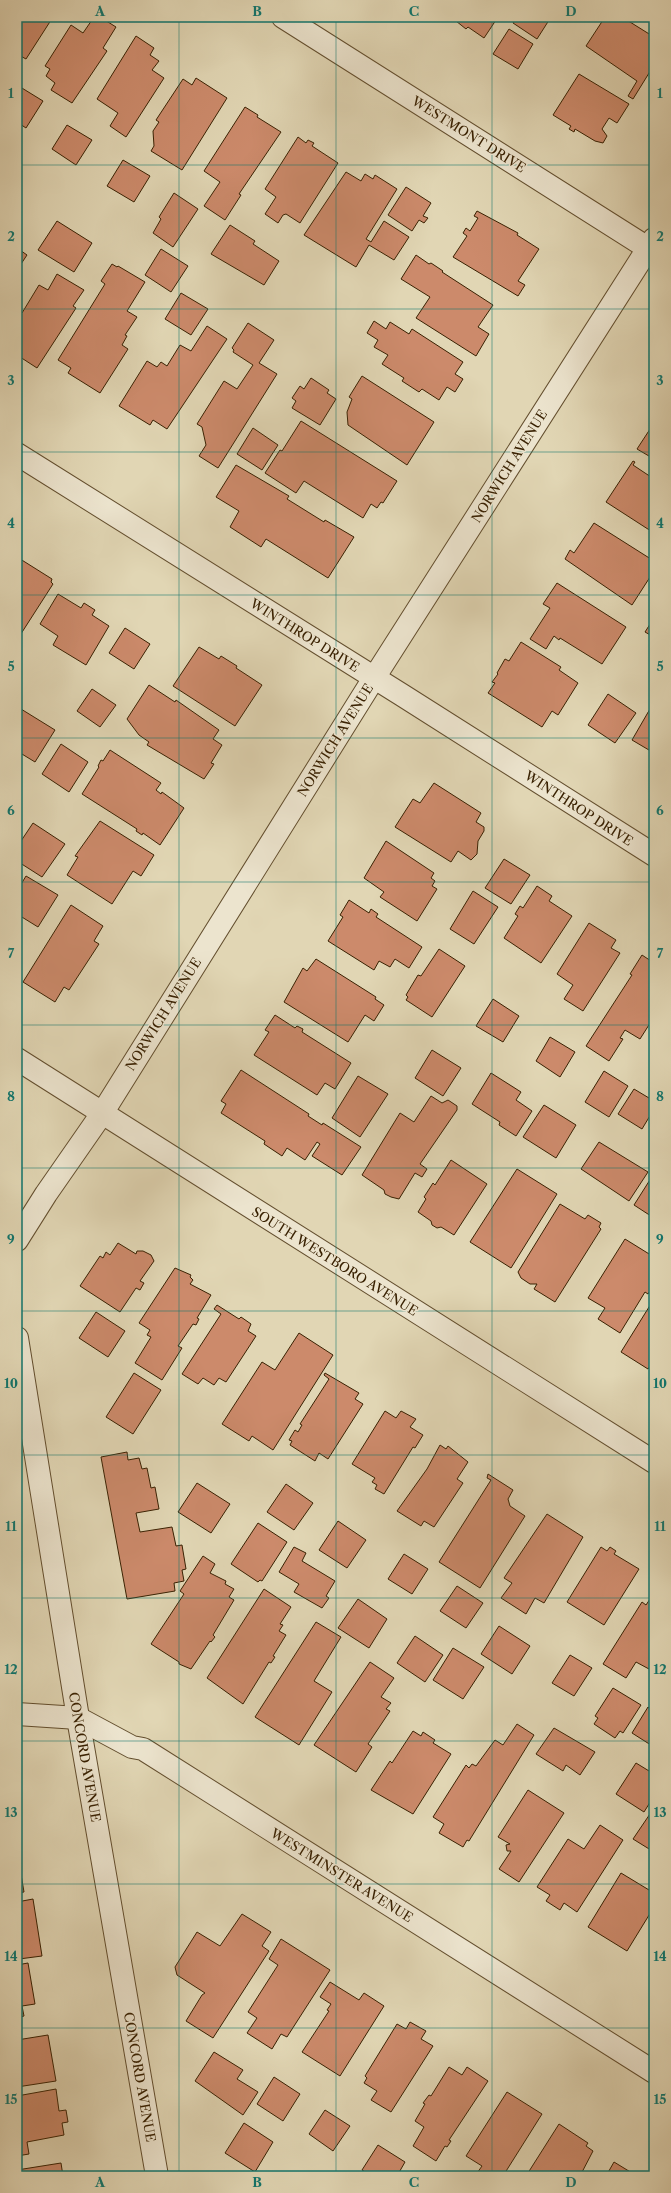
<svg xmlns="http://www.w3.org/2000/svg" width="671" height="2193" viewBox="0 0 671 2193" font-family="'Libre Caslon Text',serif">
	<rect width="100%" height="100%" fill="#e1d6b4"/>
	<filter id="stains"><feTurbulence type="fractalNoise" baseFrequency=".005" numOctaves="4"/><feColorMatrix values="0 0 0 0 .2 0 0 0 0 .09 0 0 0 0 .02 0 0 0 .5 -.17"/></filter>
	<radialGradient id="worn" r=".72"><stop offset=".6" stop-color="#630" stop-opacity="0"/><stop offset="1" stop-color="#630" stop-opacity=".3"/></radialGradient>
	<g fill="#cc8a6b" stroke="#392102">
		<polygon points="17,17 53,17 26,59 17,54"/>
		<polygon points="94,17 100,17 116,27 103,48 107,51 72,103 51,90 55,83 46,76 50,69 45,66 71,25 83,33"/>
		<polygon points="451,17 498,17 484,38 468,27 466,29"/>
		<polygon points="516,17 551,17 537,39 513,23"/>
		<polygon points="605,17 622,17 654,37 654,65 633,99 628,96 637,81 586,46"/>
		<polygon points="509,29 533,44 518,69 493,54"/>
		<polygon points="136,36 154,48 150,55 159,61 152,70 164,78 126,137 110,126 118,113 97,99"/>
		<polygon points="579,74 629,104 617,123 609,118 602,129 607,136 603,143 595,141 575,129 574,132 569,129 571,126 553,115"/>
		<polygon points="196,78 227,98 182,170 151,151 154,146 153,131 159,122 156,120 183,79 192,85"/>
		<polygon points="17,85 43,101 26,128 17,122"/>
		<polygon points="245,107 258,115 257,117 281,132 239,194 241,195 225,220 204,206 220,182 204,171"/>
		<polygon points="67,125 92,140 76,165 52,149"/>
		<polygon points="298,137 306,143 308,140 314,143 312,146 338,163 300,223 286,214 283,215 278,223 265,214 276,197 265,189"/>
		<polygon points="123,160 150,176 134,202 107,186"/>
		<polygon points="346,172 361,181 365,174 373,179 375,175 397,189 366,239 371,242 384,221 409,237 394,260 369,245 356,267 304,235"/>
		<polygon points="406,187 431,203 423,216 428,218 424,223 419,220 412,231 388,215"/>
		<polygon points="174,193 198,209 173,247 153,233 161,219 159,217"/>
		<polygon points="477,211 518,233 517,235 539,249 518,281 525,285 518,296 453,257 467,236 463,233 466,228 470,231 478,218 474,216"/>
		<polygon points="57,221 92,243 74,272 38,250"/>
		<polygon points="230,225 255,241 253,244 279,261 264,285 211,254"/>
		<polygon points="17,248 27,255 17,270"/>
		<polygon points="161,249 188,266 171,292 145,275"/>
		<polygon points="416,255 429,264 431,263 443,271 442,272 493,305 478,327 489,334 476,356 416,318 430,297 401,279"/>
		<polygon points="112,264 117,267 118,266 145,282 127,311 137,317 125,335 127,336 122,345 128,349 100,393 68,373 71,368 58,360 105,284 101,281"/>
		<polygon points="57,274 84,290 73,306 76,308 37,368 17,355 17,315 20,311 22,313 39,285 48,290"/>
		<polygon points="181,293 208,309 191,335 165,319"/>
		<polygon points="374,321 386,329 390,322 409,334 412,329 463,362 455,374 463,379 455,392 447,387 439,400 422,389 419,392 402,381 404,378 382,364 388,355 374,347 378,340 367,333"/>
		<polygon points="248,323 274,340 259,363 277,374 218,468 199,456 206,445 202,427 197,424 224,381 237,389 253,365 233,352 234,350 232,348"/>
		<polygon points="207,326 227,339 167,429 153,420 150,425 119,406 147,361 157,367 161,362 167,366 180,345 191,351"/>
		<polygon points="362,376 434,422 407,465 348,425 347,412 352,399 349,397"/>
		<polygon points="311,378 329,390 327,393 336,399 320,425 292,408 296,401 292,398 300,386 304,389"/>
		<polygon points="301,421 397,481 383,503 381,502 377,508 371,504 363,518 304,481 296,493 265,473 280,450 282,451"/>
		<polygon points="654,423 654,459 637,449"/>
		<polygon points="253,428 278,445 262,470 237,454"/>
		<polygon points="633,461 635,462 633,465 654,479 654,533 606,502"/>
		<polygon points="236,465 289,496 287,499 324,522 325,520 354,537 328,578 266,539 261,547 230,527 239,511 216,497"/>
		<polygon points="594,523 654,561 654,567 650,573 652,574 632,605 565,559 570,550 574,553"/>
		<polygon points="17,557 52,579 51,582 53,584 17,640"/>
		<polygon points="557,583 626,627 602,664 560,638 559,640 554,636 546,649 530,639 550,608 543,604"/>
		<polygon points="58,594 81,608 84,603 95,610 92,615 109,626 86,665 53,645 58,636 40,624"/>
		<polygon points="654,618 654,637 645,632"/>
		<polygon points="125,628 150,644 134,669 109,653"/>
		<polygon points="521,642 561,667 559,670 578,683 558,715 552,711 542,727 488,693 495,683 492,682 498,674 497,673 505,659 509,661"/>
		<polygon points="199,647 219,659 221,656 237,666 236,668 262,685 235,726 173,686"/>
		<polygon points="149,685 175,702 176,700 219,730 213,739 222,745 211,763 214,764 204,779 147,745 149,742 139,735 127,719"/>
		<polygon points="92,689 116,705 100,727 77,711"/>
		<polygon points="608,694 636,713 615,743 588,725"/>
		<polygon points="654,702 654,753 632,740"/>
		<polygon points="21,709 55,730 35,762 17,751 17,712"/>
		<polygon points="61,744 88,762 69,792 42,774"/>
		<polygon points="110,750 161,783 156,790 161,794 162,792 184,808 160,845 143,833 142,835 136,831 137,829 82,794 99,767 98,766 101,760 103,761"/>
		<polygon points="434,783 481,813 476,822 484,827 484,831 478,841 477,854 471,860 458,851 451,862 395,827 413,799 420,803"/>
		<polygon points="100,821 154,855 141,876 133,871 112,904 67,875 78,857 75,856"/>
		<polygon points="33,823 65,844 42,877 17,861 17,847"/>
		<polygon points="386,841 434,873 431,878 435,881 432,886 437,889 417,921 380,897 384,892 364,878"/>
		<polygon points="504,859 530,875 511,904 485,888"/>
		<polygon points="26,876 58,895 38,927 17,914 17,891"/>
		<polygon points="537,886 552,896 549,901 572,916 541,963 504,938 518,916 515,914 520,906 523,908"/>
		<polygon points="473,891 498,907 474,944 450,929"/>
		<polygon points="349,900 369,913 371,909 378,914 376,917 422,947 409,968 395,959 390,967 379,961 374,970 328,941 343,917 340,915"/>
		<polygon points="71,905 103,926 94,941 99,944 69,990 64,987 55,1002 23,982"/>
		<polygon points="589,923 616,940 611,948 620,953 583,1011 564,999 573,985 557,974"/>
		<polygon points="439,949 465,966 432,1017 406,1000 408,997 406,995 418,975 421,976"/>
		<polygon points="642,955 654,963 654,1017 640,1039 625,1030 620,1038 623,1039 609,1061 586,1046 632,975 630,974"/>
		<polygon points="316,959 376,997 375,999 384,1005 374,1021 365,1015 348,1042 284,1002 303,968 307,971"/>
		<polygon points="493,999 519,1016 503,1042 476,1026"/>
		<polygon points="275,1015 295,1028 297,1026 303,1029 302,1032 351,1063 335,1089 325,1083 317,1095 254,1055 269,1032 265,1030"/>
		<polygon points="550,1037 575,1052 560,1077 536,1061"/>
		<polygon points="432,1050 461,1068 443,1096 415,1078"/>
		<polygon points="241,1070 309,1114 308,1116 322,1125 323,1123 361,1147 342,1175 312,1156 320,1144 317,1142 305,1160 287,1148 282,1156 264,1144 265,1141 221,1113 226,1104 221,1101"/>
		<polygon points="604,1071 628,1086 609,1117 585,1102"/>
		<polygon points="491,1073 521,1092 516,1100 532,1111 516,1136 499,1125 500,1122 472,1104"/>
		<polygon points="358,1076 388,1094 360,1137 332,1118"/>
		<polygon points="634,1089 654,1101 654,1109 642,1129 618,1114"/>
		<polygon points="431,1096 442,1103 448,1100 457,1106 457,1110 420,1164 427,1169 422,1177 415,1173 399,1199 391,1197 385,1194 384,1190 362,1175 400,1113 414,1122"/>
		<polygon points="544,1105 576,1125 556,1158 523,1137"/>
		<polygon points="599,1142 648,1172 629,1201 581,1169"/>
		<polygon points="451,1160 487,1184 454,1235 441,1227 437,1228 432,1225 431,1221 418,1212 426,1199 424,1197 433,1183 435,1185"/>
		<polygon points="517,1169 557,1194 511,1268 470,1242"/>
		<polygon points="653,1175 654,1176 654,1218 634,1205"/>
		<polygon points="560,1204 585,1219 588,1215 601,1223 599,1227 601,1229 555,1302 534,1289 537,1284 530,1284 521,1278 518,1272"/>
		<polygon points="625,1239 654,1257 654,1279 650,1284 653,1286 648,1294 645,1292 620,1333 598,1319 605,1308 588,1298"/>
		<polygon points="118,1243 136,1254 137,1251 143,1251 151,1255 154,1261 140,1281 144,1283 140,1290 136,1288 120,1312 80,1286 100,1256 103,1258 106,1252 110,1255"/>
		<polygon points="175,1268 191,1275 190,1277 193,1280 190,1284 211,1295 197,1318 199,1319 196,1325 193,1324 178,1346 182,1348 162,1380 135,1363 151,1337 147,1335 150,1330 139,1323"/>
		<polygon points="654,1299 654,1360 648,1369 621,1352"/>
		<polygon points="217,1305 239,1319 241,1317 251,1324 248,1331 256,1336 226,1382 219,1378 214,1385 203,1378 198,1384 182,1374 221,1314 214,1309"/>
		<polygon points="96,1312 125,1331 108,1357 79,1338"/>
		<polygon points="299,1333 333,1355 273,1450 252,1436 249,1441 222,1424 262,1362 275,1370"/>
		<polygon points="134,1373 161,1390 133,1434 106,1417"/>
		<polygon points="325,1373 359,1393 355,1399 363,1404 328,1459 319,1453 315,1461 290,1445 292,1441 289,1440 295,1430 298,1432 302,1425 300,1424 329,1379 324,1375"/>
		<polygon points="385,1411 396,1418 401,1411 416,1419 410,1427 423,1435 415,1448 413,1447 384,1494 375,1489 377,1485 372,1482 375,1478 352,1464"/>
		<polygon points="440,1445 446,1449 448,1446 468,1462 457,1479 463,1483 434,1527 424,1521 421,1526 397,1511 427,1469"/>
		<polygon points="127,1452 128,1460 139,1458 142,1469 147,1468 151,1488 155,1487 159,1509 136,1513 140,1532 172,1527 176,1546 182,1545 186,1569 182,1570 184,1581 174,1583 175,1591 127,1599 101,1457"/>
		<polygon points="488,1474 513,1490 508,1499 510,1506 525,1516 480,1588 439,1562 491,1480 487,1478"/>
		<polygon points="197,1483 230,1504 211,1533 178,1512"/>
		<polygon points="286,1484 313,1503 294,1530 267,1512"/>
		<polygon points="547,1514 583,1537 544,1603 535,1598 526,1614 501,1598 512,1583 504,1578"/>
		<polygon points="338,1521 366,1540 347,1568 319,1550"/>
		<polygon points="258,1523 287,1542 262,1581 260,1580 258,1582 231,1564"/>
		<polygon points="294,1547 306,1553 302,1561 335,1581 326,1596 329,1598 322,1608 294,1592 299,1584 279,1572"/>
		<polygon points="601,1547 607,1551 610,1547 616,1551 614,1554 639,1569 604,1625 567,1602"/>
		<polygon points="404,1554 428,1569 412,1594 388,1579"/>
		<polygon points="203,1556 215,1564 210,1573 226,1581 225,1584 234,1589 229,1597 234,1600 213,1635 215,1637 211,1642 210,1641 191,1669 179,1664 179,1662 151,1644 184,1594 180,1591"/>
		<polygon points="457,1586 483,1603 466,1628 440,1611"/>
		<polygon points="264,1589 291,1607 280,1624 283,1625 279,1631 286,1635 273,1656 275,1657 271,1663 269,1662 243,1704 207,1678"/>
		<polygon points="654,1593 654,1661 649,1669 636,1662 626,1678 603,1664 642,1602 646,1605"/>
		<polygon points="358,1599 387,1619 369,1648 338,1628"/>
		<polygon points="316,1622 341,1637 314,1681 332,1692 299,1745 255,1717"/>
		<polygon points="499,1626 530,1646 512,1674 481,1654"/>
		<polygon points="415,1636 443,1655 425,1682 397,1663"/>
		<polygon points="453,1648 484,1667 463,1699 433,1680"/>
		<polygon points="570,1655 592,1668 574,1696 552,1683"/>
		<polygon points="370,1662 394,1678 381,1697 391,1703 386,1709 390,1711 368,1744 372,1747 356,1772 314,1745"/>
		<polygon points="613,1688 641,1705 623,1733 620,1731 615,1738 594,1724 598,1718 595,1716"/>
		<polygon points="648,1707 654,1711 654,1747 632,1733"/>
		<polygon points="517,1724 534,1735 469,1841 467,1840 463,1847 439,1833 444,1824 433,1817 466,1765 469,1768 472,1764 476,1766 495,1740 503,1745"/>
		<polygon points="554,1728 595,1752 580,1775 566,1765 563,1771 536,1754"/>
		<polygon points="413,1731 421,1736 423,1732 435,1740 433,1743 451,1754 413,1814 371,1790 390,1761 392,1763"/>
		<polygon points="636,1763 654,1774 654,1796 644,1812 616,1794"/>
		<polygon points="528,1790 564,1813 519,1882 499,1869 511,1851 507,1851 506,1845 510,1844 498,1837"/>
		<polygon points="654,1808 654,1852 633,1839"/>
		<polygon points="600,1825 623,1840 577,1912 564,1903 560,1910 546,1901 550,1895 537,1887 568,1839 584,1849"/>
		<polygon points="17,1851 24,1892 17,1893"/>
		<polygon points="621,1873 654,1893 654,1907 627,1951 588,1927"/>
		<polygon points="33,1899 42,1956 19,1959 17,1943 17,1902"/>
		<polygon points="242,1914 271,1932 262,1946 269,1951 213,2038 186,2021 202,1995 205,1993 177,1975 175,1967 197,1932 220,1946"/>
		<polygon points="281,1939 330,1970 287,2037 281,2034 272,2049 247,2033 257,2018 248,2012 278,1965 269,1959"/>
		<polygon points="28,1963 35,2004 22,2006 24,2016 17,2018 17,1965"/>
		<polygon points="330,1982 359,2000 364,1993 384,2006 340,2076 302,2052 329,2011 327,2010 331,2004 320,1997"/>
		<polygon points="410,2022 426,2031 421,2039 433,2046 391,2112 371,2100 377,2091 364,2083 367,2078 365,2076 397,2024 406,2029"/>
		<polygon points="48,2035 56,2081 17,2087 17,2040"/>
		<polygon points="214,2052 243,2070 237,2079 258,2092 243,2115 195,2081"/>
		<polygon points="449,2067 462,2075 467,2067 488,2081 449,2140 451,2141 447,2147 445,2146 436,2161 413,2146 424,2127 415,2121 425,2104 423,2103 429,2095 431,2096"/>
		<polygon points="274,2077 300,2094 283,2121 257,2104"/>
		<polygon points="56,2089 59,2111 66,2110 68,2122 62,2123 64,2135 27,2142 29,2154 17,2156 17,2096"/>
		<polygon points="507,2092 542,2114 503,2176 475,2176 482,2166 466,2156"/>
		<polygon points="325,2110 350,2126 333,2151 309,2134"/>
		<polygon points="244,2123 273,2142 255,2172 225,2153"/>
		<polygon points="559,2124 588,2143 586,2146 593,2151 580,2176 526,2176"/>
		<polygon points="378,2145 405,2162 397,2176 372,2176 362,2170"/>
		<polygon points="614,2162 637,2176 606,2176"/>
		<polygon points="61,2163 63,2176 17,2176 17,2170"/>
	</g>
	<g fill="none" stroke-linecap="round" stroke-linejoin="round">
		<defs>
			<g id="minor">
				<polyline points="283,17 654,252"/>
				<polyline points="17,454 402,695 654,855"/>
				<polyline points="17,1059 654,1462"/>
				<polyline points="17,1240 46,1194 103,1112 374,678 654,239"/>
				<polyline points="17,1714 78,1718 132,1747 143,1749 654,2072"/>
			</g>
			<polyline id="tertiary" points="17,1338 78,1718 157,2176"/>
		</defs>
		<use href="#minor" stroke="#634e2e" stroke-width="24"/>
		<use href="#tertiary" stroke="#634e2e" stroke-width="24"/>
		<use href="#minor" stroke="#ece4ce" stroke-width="22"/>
		<use href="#tertiary" stroke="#ece4ce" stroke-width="22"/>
	</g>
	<path fill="none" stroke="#0f766e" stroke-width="1" stroke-opacity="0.55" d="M179,17V2176M336,17V2176M492,17V2176M17,165H654M17,309H654M17,452H654M17,595H654M17,738H654M17,882H654M17,1025H654M17,1168H654M17,1311H654M17,1455H654M17,1598H654M17,1741H654M17,1884H654M17,2028H654"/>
	<g text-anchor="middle" stroke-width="3" stroke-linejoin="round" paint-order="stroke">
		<g font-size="13" fill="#392102" stroke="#ece4ce">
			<text transform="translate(469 134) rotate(32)" y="5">WESTMONT DRIVE</text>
			<text transform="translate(509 466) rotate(-58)" y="5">NORWICH AVENUE</text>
			<text transform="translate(305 635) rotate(32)" y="5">WINTHROP DRIVE</text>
			<text transform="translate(335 740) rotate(-58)" y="5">NORWICH AVENUE</text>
			<text transform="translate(579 808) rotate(33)" y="5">WINTHROP DRIVE</text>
			<text transform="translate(163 1014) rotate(-58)" y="5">NORWICH AVENUE</text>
			<text transform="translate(335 1261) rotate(32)" y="5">SOUTH WESTBORO AVENUE</text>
			<text transform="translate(85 1757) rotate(80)" y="5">CONCORD AVENUE</text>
			<text transform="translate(342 1875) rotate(32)" y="5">WESTMINSTER AVENUE</text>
			<text transform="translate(140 2077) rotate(80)" y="5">CONCORD AVENUE</text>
		</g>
	</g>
	<rect width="671" height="2193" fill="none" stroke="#e1d6b4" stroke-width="44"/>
	<rect x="22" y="22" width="627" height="2149" fill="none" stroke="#0f766e" stroke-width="1.5"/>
	<g font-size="13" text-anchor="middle" font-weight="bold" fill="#0f766e">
		<text x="100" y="16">A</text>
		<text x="257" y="16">B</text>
		<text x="414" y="16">C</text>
		<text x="571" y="16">D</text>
		<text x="11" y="98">1</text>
		<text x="660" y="98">1</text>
		<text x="11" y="241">2</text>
		<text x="660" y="241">2</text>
		<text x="11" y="385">3</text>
		<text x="660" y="385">3</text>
		<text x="11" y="528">4</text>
		<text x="660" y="528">4</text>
		<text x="11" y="671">5</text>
		<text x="660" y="671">5</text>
		<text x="11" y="815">6</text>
		<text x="660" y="815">6</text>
		<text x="11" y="958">7</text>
		<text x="660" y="958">7</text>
		<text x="11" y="1101">8</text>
		<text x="660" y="1101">8</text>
		<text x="11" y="1244">9</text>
		<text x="660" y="1244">9</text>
		<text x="11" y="1388">10</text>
		<text x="660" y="1388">10</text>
		<text x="11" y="1531">11</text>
		<text x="660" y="1531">11</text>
		<text x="11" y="1674">12</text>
		<text x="660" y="1674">12</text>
		<text x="11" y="1817">13</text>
		<text x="660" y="1817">13</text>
		<text x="11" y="1961">14</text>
		<text x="660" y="1961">14</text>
		<text x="11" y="2104">15</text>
		<text x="660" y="2104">15</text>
		<text x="100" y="2187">A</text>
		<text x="257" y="2187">B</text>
		<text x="414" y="2187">C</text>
		<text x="571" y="2187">D</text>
	</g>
	<rect width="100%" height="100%" filter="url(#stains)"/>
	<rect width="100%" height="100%" fill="url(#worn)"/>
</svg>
